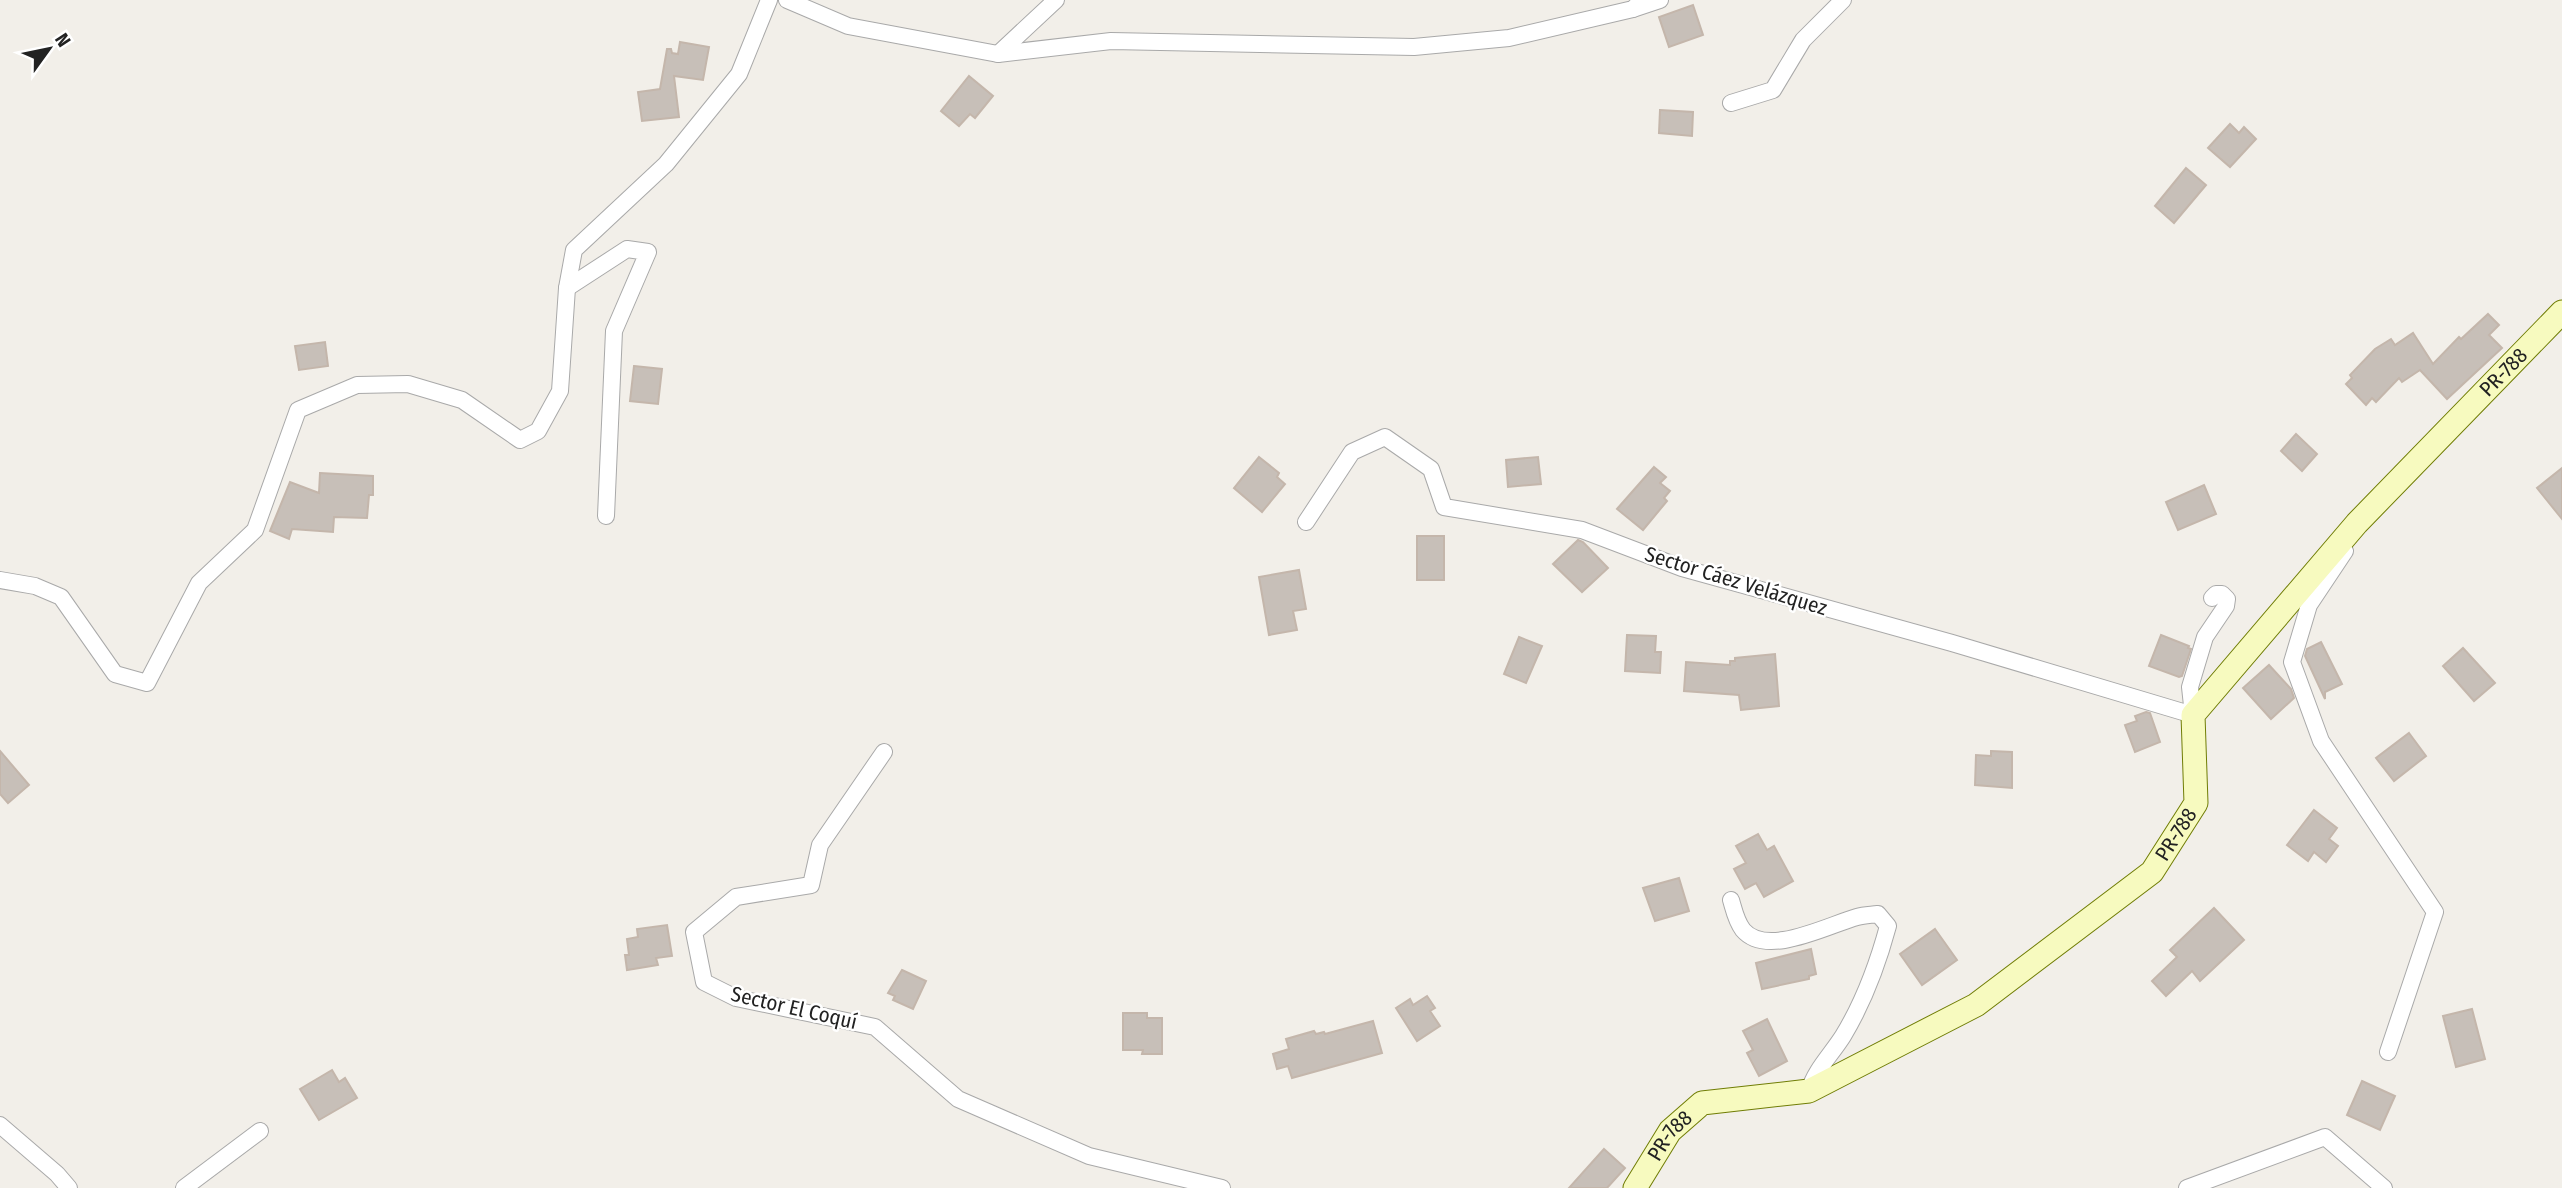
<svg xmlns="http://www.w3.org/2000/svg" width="2562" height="1188" viewBox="0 0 2562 1188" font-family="'Fira Sans Condensed',sans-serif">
	<rect width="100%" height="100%" fill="#f2efe9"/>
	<g fill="#c7bfb8" stroke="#c4b6ab" stroke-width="2">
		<polygon points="1693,5 1703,35 1669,47 1659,17"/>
		<polygon points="680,42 709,47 703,80 674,76 679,117 642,121 638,92 660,89 667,49 671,49 672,53 678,54"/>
		<polygon points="969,76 993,96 975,118 970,114 959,126 941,111"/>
		<polygon points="1660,110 1693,112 1692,136 1659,133"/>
		<polygon points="2230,124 2239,133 2244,127 2256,139 2230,167 2208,148"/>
		<polygon points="2186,168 2206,185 2174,223 2155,206"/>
		<polygon points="2488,314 2499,325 2489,335 2502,348 2447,399 2420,370 2402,382 2399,378 2376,402 2372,398 2366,405 2346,384 2352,378 2350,375 2375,349 2391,339 2395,345 2413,333 2433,364 2459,337 2461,339"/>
		<polygon points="325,342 328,366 299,370 295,346"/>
		<polygon points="634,366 662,369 658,404 630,401"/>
		<polygon points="2296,434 2317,454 2302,471 2281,451"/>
		<polygon points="1259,457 1279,473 1277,477 1285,484 1262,512 1234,488"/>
		<polygon points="1538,457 1541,484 1508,487 1506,460"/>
		<polygon points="1654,467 1666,477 1660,483 1670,491 1664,498 1667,501 1643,530 1617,509"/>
		<polygon points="2562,468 2562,519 2537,488"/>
		<polygon points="320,473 373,476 373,495 369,495 367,518 334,517 333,532 292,529 289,539 270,531 290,482 319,493"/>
		<polygon points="2204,485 2216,514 2178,530 2166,502"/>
		<rect x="1417" y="536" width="27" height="44"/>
		<polygon points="1578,540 1583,542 1608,568 1582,592 1553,564"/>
		<polygon points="1299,570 1306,609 1293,611 1297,630 1269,635 1259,577"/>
		<polygon points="1627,635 1656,636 1655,652 1661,652 1660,673 1625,671"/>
		<polygon points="2161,635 2189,646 2188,648 2191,649 2182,676 2179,677 2149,666"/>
		<polygon points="1519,637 1542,646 1526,683 1504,674"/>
		<polygon points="2321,642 2342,684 2325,692 2325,699 2305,656 2307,649"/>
		<polygon points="2463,648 2495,683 2474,701 2443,666"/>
		<polygon points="1775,654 1779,706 1741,710 1739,695 1684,691 1686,662 1730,665 1730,661 1735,661 1735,658"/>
		<polygon points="2269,665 2291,689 2294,698 2271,719 2243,688"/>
		<polygon points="2146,712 2150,713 2160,742 2135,752 2125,725 2137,721 2135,716"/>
		<polygon points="2409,733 2426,756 2394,781 2376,758"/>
		<polygon points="0,751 29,785 8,803 0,794"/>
		<polygon points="1991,751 2012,752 2012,788 1975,785 1976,755 1991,756"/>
		<polygon points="2314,810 2337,828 2329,839 2338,846 2326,862 2314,852 2308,861 2287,845"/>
		<polygon points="1758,834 1767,850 1774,846 1793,881 1764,897 1756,883 1745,889 1734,869 1746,863 1736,846"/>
		<polygon points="1679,878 1689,911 1655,921 1643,888"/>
		<polygon points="2214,908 2244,940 2200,981 2192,971 2166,996 2152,981 2177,957 2170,950"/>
		<polygon points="667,925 672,956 656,958 658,965 627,970 625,955 629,955 627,939 638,937 637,929"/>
		<polygon points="1935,929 1957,960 1922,985 1900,954"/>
		<polygon points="1811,949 1816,974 1809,976 1809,979 1762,989 1756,963"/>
		<polygon points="902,970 926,981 913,1009 893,1000 895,996 888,993"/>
		<polygon points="1427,996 1435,1008 1430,1011 1440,1026 1417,1041 1396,1008 1410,999 1413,1005"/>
		<polygon points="2472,1009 2485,1059 2456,1067 2443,1016"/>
		<polygon points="1123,1013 1147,1013 1147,1018 1162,1018 1162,1054 1142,1054 1143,1050 1123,1050"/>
		<polygon points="1767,1019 1787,1061 1759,1076 1747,1053 1753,1050 1743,1031"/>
		<polygon points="1373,1021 1382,1053 1292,1078 1288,1066 1277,1069 1273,1054 1289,1049 1286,1039 1314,1031 1316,1034 1324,1032 1325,1034"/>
		<polygon points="332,1070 339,1082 345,1078 357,1098 319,1120 300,1089"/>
		<polygon points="2362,1081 2395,1096 2380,1130 2347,1115"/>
		<polygon points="1604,1149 1625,1168 1607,1188 1569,1188"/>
	</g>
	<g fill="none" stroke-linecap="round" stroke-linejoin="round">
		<defs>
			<g id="street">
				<polyline points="787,0 848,26 998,54 1111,41 1414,47 1509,38 1633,9 1642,0"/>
				<polyline points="1633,9 1660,0"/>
				<polyline points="998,54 1056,0"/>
				<polyline points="1731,103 1773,90 1803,40 1843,0"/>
				<polyline points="567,288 627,249 648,252 614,331 606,516"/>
				<polyline points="1306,522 1352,452 1385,437 1431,469 1444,507 1582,530 1682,568 1952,643 2193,715 2190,687 2205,637 2226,606 2227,599 2222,594 2216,594 2212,598"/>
				<polyline points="2345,551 2309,605 2292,662 2321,741 2435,912 2388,1052"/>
				<polyline points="0,580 35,586 61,597 115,674 147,683 199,583 255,530 298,410 357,385 408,384 462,400 520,440 538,431 560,391 567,288 574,250 666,164 739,74 769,0"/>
				<polyline points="884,752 820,845 811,885 736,897 694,932 704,982 736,998 875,1027 958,1099 1089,1156 1222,1188"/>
				<path d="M1731,900C1734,910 1736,921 1743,930C1767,958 1828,925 1857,917C1864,915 1871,915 1878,914L1888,926C1878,963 1863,1003 1843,1036C1831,1055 1815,1070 1809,1091"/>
				<polyline points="0,1125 57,1174 69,1188"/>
				<polyline points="184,1188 260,1131"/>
				<polyline points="2187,1188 2325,1137 2384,1188"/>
			</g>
			<g id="secondary">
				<path id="s1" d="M1635,1188L1670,1131L1702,1103L1809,1091L1976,1005L2152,872L2196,803L2193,715L2357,523L2562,312"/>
			</g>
		</defs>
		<use href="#street" stroke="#a9a9a9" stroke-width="18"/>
		<use href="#secondary" stroke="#707d05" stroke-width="25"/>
		<use href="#street" stroke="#fff" stroke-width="16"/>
		<use href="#secondary" stroke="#f7fabf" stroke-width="23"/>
	</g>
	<g text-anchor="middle" stroke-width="5" stroke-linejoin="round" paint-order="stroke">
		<g font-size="21" fill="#222" stroke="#fff">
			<text dy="7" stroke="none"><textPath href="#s1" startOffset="1258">PR-788</textPath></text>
			<text transform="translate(1736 581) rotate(17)" y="7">Sector Cáez Velázquez</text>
			<text dy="7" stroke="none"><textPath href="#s1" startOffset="670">PR-788</textPath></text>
			<text transform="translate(794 1008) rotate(13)" y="7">Sector El Coquí</text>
			<text dy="7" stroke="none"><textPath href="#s1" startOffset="63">PR-788</textPath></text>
		</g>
	</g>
	<g transform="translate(49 49) rotate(57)" stroke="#ffffff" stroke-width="5" paint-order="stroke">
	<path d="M0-5L12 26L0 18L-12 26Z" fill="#222222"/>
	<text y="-10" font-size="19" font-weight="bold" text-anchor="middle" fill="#222222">N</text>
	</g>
</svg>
